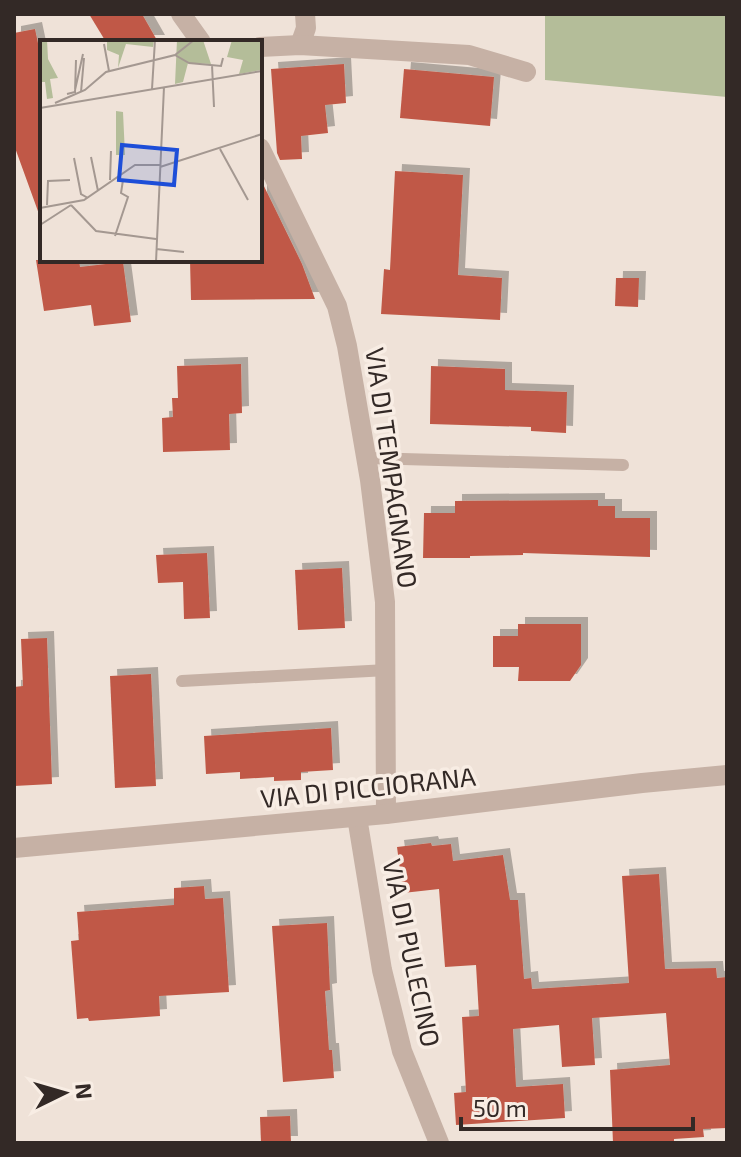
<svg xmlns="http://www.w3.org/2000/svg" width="741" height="1157" viewBox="0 0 741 1157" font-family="'Exo 2',sans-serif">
	<defs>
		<filter id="shadow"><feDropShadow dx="7" dy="-7" stdDeviation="0" flood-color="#0004"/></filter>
	</defs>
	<rect width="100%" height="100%" fill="#efe2d8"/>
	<polygon fill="#b4bd99" points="545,14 727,14 727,97 545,80"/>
	<g fill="#c05946" filter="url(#shadow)">
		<polygon points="89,14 142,14 158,42 106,42"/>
		<polygon points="35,29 39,48 42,47 42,213 39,214 14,145 14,33"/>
		<polygon points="344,64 346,103 325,105 328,133 301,136 302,159 280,160 277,153 271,69"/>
		<polygon points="404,69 494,77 490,126 400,118"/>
		<polygon points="395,171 463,175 458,275 502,278 500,320 381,314 384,269 390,270"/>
		<polygon points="260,178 302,264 315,299 191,300 190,260 260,260"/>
		<polygon points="36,260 79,260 80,267 123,262 131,322 94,326 91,305 44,311"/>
		<polygon points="616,278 639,278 638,307 615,306"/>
		<polygon points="241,364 242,413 229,414 230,450 163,452 162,418 173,417 172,398 178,398 177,366"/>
		<polygon points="431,366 505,369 505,390 567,392 566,433 531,431 531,427 430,424"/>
		<polygon points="598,500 598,506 615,506 615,518 650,518 650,557 523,553 523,555 470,556 470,558 423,558 424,513 455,513 455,501"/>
		<polygon points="207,553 210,618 184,619 183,582 158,583 156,555"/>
		<polygon points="342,568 345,628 298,630 295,570"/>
		<polygon points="518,624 581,624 581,665 570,681 518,681 519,667 493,667 493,636 518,636"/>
		<polygon points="47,638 52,784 14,786 14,687 23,686 21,639"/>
		<polygon points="151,674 156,786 115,788 110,676"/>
		<polygon points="331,728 333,770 301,772 301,780 274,781 274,777 240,779 240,772 206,774 204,736"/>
		<polygon points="431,843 432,846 451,844 453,861 503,855 510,900 518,900 524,979 531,978 532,989 629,983 622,876 659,874 665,969 716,968 717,978 727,977 727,1128 703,1129 704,1137 674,1139 674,1143 613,1143 610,1070 670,1065 666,1013 592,1018 595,1065 562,1067 559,1025 513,1029 516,1087 563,1084 565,1118 456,1125 454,1093 466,1092 462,1017 479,1016 476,965 445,967 439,889 403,893 397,847"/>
		<polygon points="204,886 205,899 223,898 229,992 159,996 160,1016 89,1021 88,1018 77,1019 71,941 79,940 77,912 174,905 174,888"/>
		<polygon points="327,923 330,990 325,991 329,1050 332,1050 334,1078 283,1082 272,926"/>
		<polygon points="290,1116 291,1143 261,1143 260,1117"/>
	</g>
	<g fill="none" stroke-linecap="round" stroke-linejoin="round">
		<g stroke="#c6b1a5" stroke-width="12">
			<polyline points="367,458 623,465"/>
			<polyline points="182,681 387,670"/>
		</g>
		<g stroke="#c6b1a5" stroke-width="20">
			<polyline points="181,14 201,42"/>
			<polyline points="300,45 306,28 305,14"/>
			<polyline points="260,47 300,45 469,55 526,72"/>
			<polyline points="260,148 337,306 347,346 370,480 385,602 386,814"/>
			<polyline points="357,817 382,970 402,1051 439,1143"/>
			<polyline points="14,848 386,814 642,783 727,775"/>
		</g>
	</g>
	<g text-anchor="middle" stroke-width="7" stroke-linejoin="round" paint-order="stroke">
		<g font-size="26" fill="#332926" stroke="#f8ede4">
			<text transform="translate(391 468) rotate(82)" y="9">VIA DI TEMPAGNANO</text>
			<text transform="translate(368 788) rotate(-6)" y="9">VIA DI PICCIORANA</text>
			<text transform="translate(411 953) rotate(78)" y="9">VIA DI PULECINO</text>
		</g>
	</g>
	<g transform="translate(40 40)">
		<rect width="222" height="222" fill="#efe2d8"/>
		<path d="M0,0H7L8,19L18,38L10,39L13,58L7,59L5,42H0ZM87,0H114L113,7L86,4L78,28L79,15L67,10V2L62,1ZM137,0H163L171,24L148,23L143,42L135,44ZM192,0H222L221,30L199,34L203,20L187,17ZM76,71L83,72L85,115H76Z" fill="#b4bd99"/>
		<path fill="none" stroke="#a49891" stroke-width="2" d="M64,4L69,31M135,15L149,23L181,26L183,18M172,25L174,67M112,49L115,0M35,50L43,14M41,52L44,18M27,54L35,52L36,20M15,63L45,50L66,32L135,15L154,0M0,68L222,31M180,109L208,160M51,117L58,151M34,118L41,154L48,158M120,127L222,94M70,140L71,111M7,165L8,141L30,140M31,165L56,191L116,199M0,168L44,160L95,125H120M0,185L31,165M75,196L88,157L81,153L83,140M116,209L144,212M116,222L124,47"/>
		<path fill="#1d4ed8" fill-opacity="0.15" stroke="#1d4ed8" stroke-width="4" d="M82,105L137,110L134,145L79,140Z"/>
		<rect width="222" height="222" fill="none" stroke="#332926" stroke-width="4"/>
	</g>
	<rect width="741" height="1157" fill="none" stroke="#332926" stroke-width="32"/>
	<g transform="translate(64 1093) rotate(85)" stroke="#f8ede4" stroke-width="6" paint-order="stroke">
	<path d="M0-6L14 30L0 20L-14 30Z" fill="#332926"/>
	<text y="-12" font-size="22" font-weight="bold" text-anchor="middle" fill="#332926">N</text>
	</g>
	<path d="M461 1117v12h232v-12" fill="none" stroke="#332926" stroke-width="4"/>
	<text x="473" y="1117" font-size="24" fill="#332926" stroke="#f8ede4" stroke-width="6" paint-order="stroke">50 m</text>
</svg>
